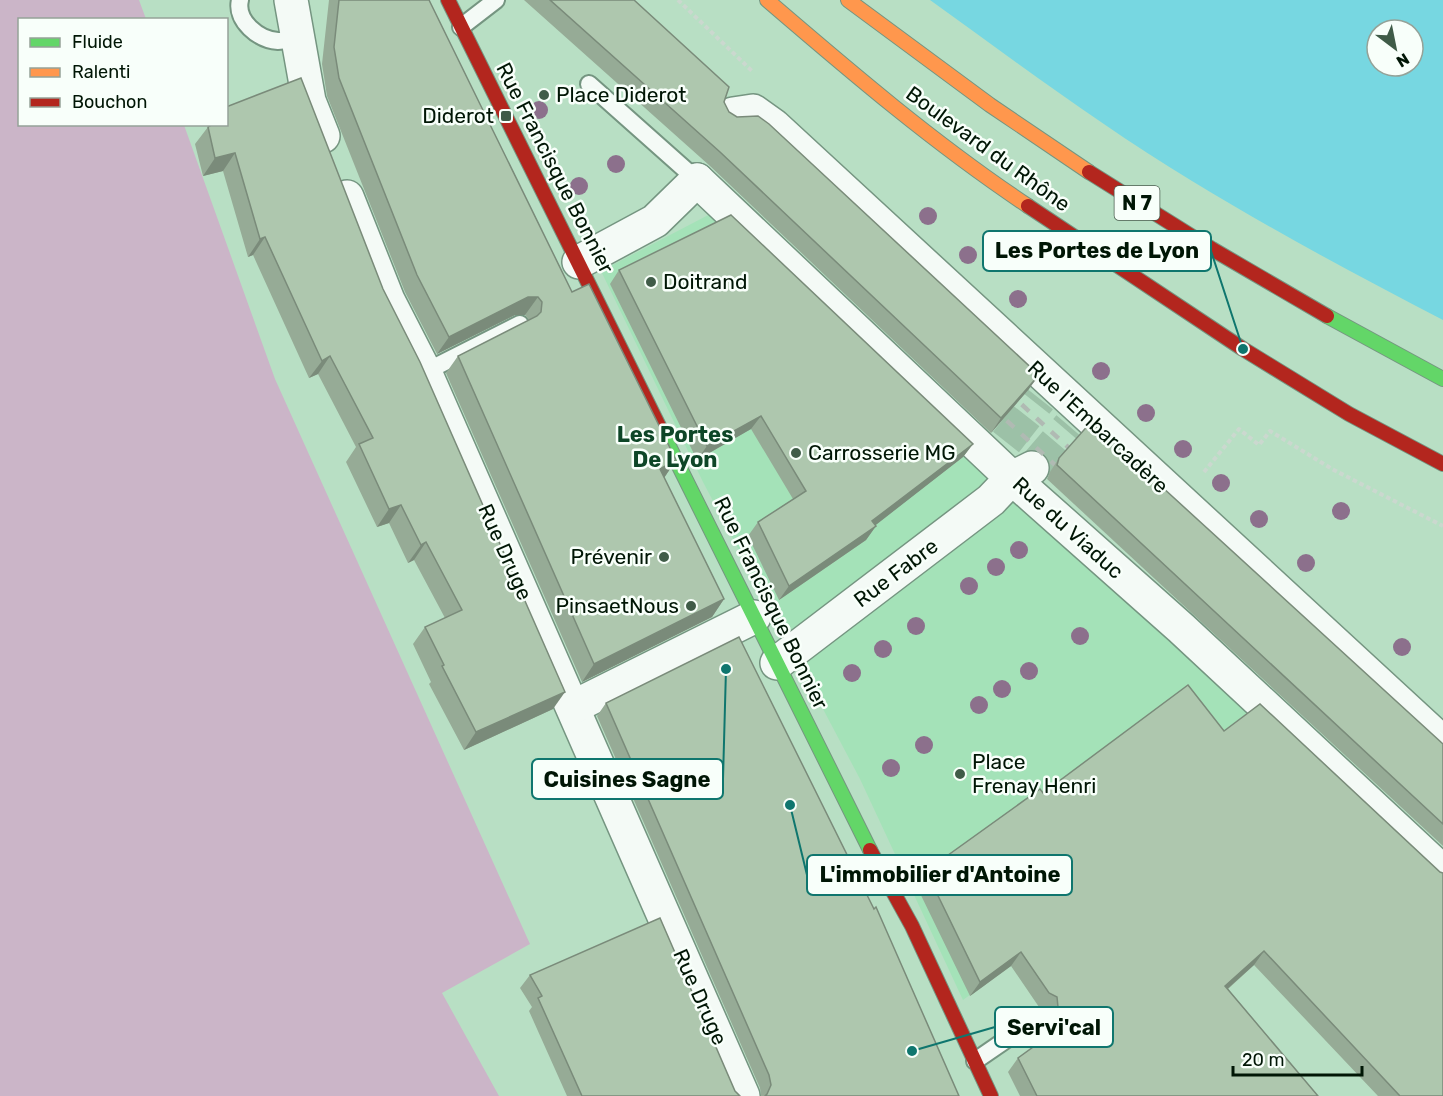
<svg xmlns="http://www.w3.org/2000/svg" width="1443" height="1096" viewBox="0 0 1443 1096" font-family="Rubik,sans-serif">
	<rect width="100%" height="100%" fill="#b8dfc4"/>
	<polygon fill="#a4e2b8" points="716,211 1296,755 963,1000 860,779 703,482 601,271"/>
	<polygon fill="#cbb5c8" points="0,0 139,0 146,19 20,20 20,124 184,125 275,379 530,944 442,993 499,1096 0,1096"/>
	<path fill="#77d7e1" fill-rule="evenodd" d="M930,0H1443V320C1358,276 1274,231 1192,181C1101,126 1016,62 930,0ZM1377,30H1413V66H1377Z"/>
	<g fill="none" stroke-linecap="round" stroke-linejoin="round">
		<g stroke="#9cc1a7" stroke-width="33" stroke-dasharray="33 16" stroke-linecap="butt">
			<polyline points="1006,442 1040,399"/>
			<polyline points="1034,467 1069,426"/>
		</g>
		<defs>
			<g id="lane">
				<path d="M240,0C235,21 259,40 278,41C284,41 292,39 298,38"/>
				<polyline points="461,27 496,0"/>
				<polyline points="589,84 697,180"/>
				<polyline points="425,372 520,324"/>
				<polyline points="975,1061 1039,1017"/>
			</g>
			<g id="street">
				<polyline points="291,0 309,101 323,136"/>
				<polyline points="733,114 753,111 774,126 1443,743"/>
				<polyline points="697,180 1012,478 1181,628 1443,872"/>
				<polyline points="347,197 388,300 425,372 743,1096"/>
				<polyline points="579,262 655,221 697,180"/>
				<polyline points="777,663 991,500 1012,478 1032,468"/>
				<polyline points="573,707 754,617"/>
			</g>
			<g id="fast">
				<polyline points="1327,316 1443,379"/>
				<polyline points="660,428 870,850"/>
			</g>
			<g id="slow">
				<path d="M767,0C852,73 935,144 1028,206"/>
				<polyline points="848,0 990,105 1089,172"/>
			</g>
			<g id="jam">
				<polyline points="448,0 660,428"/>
				<polyline points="1089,172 1212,249 1327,316"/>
				<polyline points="1028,206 1243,349 1349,414 1443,464"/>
				<polyline points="870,850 912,926 991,1096"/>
			</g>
		</defs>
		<use href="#lane" stroke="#759581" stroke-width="20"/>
		<use href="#street" stroke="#759581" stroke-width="36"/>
		<use href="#fast" stroke="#759581" stroke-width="16"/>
		<use href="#slow" stroke="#759581" stroke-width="16"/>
		<use href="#jam" stroke="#759581" stroke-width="16"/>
		<g stroke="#cbd8cf" stroke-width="4" stroke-dasharray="4.5 3" stroke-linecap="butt">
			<polyline points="678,0 752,71"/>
			<polyline points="1204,472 1239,429 1259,445 1270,431 1332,469 1443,526"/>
		</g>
		<use href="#lane" stroke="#f4faf6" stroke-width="16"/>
		<use href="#street" stroke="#f4faf6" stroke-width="33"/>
		<use href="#fast" stroke="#63d668" stroke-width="14"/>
		<use href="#slow" stroke="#ff974d" stroke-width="14"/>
		<use href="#jam" stroke="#b3261e" stroke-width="14"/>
		<g stroke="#b0bab3" stroke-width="4.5" stroke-dasharray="10 10" stroke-linecap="butt">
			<polyline points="1007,391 1080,458"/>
			<polyline points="992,407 1067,476"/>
		</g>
	</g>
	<g fill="#8c708c">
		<circle cx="539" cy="110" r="9"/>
		<circle cx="616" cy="164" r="9"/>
		<circle cx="579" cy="186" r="9"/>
		<circle cx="928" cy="216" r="9"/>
		<circle cx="968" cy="255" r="9"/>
		<circle cx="1018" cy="299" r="9"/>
		<circle cx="1101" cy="371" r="9"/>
		<circle cx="1146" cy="413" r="9"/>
		<circle cx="1183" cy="449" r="9"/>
		<circle cx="1221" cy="483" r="9"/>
		<circle cx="1341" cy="511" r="9"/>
		<circle cx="1259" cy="519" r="9"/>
		<circle cx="1019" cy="550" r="9"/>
		<circle cx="1306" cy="563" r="9"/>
		<circle cx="996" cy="567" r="9"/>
		<circle cx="969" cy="586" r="9"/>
		<circle cx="916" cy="626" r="9"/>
		<circle cx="1080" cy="636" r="9"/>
		<circle cx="1402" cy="647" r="9"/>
		<circle cx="883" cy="649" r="9"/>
		<circle cx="1029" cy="671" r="9"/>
		<circle cx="852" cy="673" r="9"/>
		<circle cx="1002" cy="689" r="9"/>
		<circle cx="979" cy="705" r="9"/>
		<circle cx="924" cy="745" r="9"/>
		<circle cx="891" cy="768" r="9"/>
	</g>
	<g fill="#96ab96">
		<polygon points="329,0 429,0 572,292 676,460 664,478 724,599 712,617 582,682 446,373 458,356 529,320 525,315 515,315 437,354 405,292 327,96 322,64"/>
		<polygon points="524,0 634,0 724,102 729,112 1029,389 991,433 710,166"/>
		<polygon points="211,124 226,124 383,289 553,709 464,750 429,684 431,682 413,644 425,627 445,618 414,560 408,563 389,523 377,527 346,462 356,447 318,374 309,378 253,255 248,257 223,171 203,176 195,144 208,127"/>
		<polygon points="619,270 973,444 963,457 875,525 876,526 866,540 779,600 748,536 758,522 793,499 751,429 697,460 610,284"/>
		<polygon points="1059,458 1443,744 1443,846 1047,479 1050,472"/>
		<polygon points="606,703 959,1096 761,1096 760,1088 597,716"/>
		<polygon points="1224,731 1440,872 1443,1096 1378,1096 1254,965 1228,989 1318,1096 1020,1096 1008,1072 1018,1058 1056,1031 1049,1020 1047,1011 1039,1007 1011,966 970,996 916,885 926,871 1043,793"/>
		<polygon points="530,975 735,1091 740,1096 567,1096 529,1011 532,1007 520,988"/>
	</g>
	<g fill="#7a8b7a">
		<polygon points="235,153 223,171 203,176 215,158"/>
		<polygon points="265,237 253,255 248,257 260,239"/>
		<polygon points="528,297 538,297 525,315 515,315 437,354 449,337"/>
		<polygon points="330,356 318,374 309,378 322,361"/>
		<polygon points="1039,375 1029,389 991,433 1001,418"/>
		<polygon points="761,416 751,429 697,460 707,446"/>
		<polygon points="973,444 963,457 863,535 872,521"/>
		<polygon points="676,460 664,478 660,469"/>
		<polygon points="401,505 389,523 377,527 389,509"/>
		<polygon points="876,526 866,540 779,600 789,586"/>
		<polygon points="426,542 414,560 408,563 421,545"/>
		<polygon points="724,599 712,617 582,682 594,664"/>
		<polygon points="565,692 553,709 464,750 476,732"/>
		<polygon points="1264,951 1254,965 1216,999 1225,986"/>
		<polygon points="1021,952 1011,966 970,996 980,982"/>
	</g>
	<g fill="#aec7ae" stroke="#7a8b7a" stroke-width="1.5">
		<polygon points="339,0 429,0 572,292 589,284 676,460 660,469 724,599 594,664 458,356 537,316 541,312 542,302 538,297 528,297 449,337 417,275 339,78 334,47"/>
		<polygon points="550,0 634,0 729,87 724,102 729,112 737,117 758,116 769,124 1039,375 1001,418 720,152"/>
		<polygon points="301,78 383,289 420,362 565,692 476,732 442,666 444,665 425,627 462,610 426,542 421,545 401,505 389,509 359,444 373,438 330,356 322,361 265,237 260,239 235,153 215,158 208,127 213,124 226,124 226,107"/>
		<polygon points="731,215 973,444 872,521 876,526 789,586 758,522 806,491 761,416 707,446 619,270"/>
		<polygon points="1091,422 1443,744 1443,824 1057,465 1059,458"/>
		<polygon points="739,637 874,909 876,907 959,1096 765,1096 767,1094 771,1085 769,1075 606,703"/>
		<polygon points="1188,685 1224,731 1260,704 1440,872 1443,873 1443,1096 1400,1096 1264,951 1225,986 1318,1096 1037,1096 1018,1058 1069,1021 1058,1007 1057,997 1049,993 1021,952 980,982 926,871 1040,789 1043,793"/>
		<polygon points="660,918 735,1091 740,1096 582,1096 538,998 542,996 530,975"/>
	</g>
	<g fill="#405c48" stroke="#f8fffa" stroke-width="2">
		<circle cx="544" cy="95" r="6"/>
		<rect x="500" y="110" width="12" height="12" rx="3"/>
		<circle cx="651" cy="282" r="6"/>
		<circle cx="796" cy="453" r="6"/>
		<circle cx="664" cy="557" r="6"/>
		<circle cx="691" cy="606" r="6"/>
		<circle cx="960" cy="774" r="6"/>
	</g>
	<g text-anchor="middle" stroke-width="5" stroke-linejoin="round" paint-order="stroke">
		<rect fill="#f8fffa" stroke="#4a5c4e" stroke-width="1.5" x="1114.5" y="186" width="45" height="34" rx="4.5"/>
		<g font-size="20" font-weight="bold" fill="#001605">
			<text x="1137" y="210">N 7</text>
		</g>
		<g font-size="21" fill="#001605" stroke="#f8fffa" text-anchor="start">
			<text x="556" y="102">Place Diderot</text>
			<text x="494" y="123" text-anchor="end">Diderot</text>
			<text x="663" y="289">Doitrand</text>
			<text x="808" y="460">Carrosserie MG</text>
			<text x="652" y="564" text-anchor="end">Prévenir</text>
			<text x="679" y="613" text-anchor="end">PinsaetNous</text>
			<text x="972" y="769">Place<tspan x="972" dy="24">Frenay Henri</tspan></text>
		</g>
		<g font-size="21" fill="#001605" stroke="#f8fffa">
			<text transform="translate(988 149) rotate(36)" y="7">Boulevard du Rhône</text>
			<text transform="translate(555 168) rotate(63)" y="7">Rue Francisque Bonnier</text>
			<text transform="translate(1098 427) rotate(43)" y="7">Rue l'Embarcadère</text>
			<text transform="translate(1068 528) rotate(42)" y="7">Rue du Viaduc</text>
			<text transform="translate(505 552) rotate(66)" y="7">Rue Druge</text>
			<text transform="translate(896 573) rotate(-37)" y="7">Rue Fabre</text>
			<text transform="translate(771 603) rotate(64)" y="7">Rue Francisque Bonnier</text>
			<text transform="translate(700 997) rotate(66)" y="7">Rue Druge</text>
		</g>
		<g font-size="22" font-weight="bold" fill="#0d4627" stroke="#f8fffa">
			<text x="675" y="442">Les Portes<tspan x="675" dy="25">De Lyon</tspan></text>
		</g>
	</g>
	<path fill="none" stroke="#0f766e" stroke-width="2" d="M1243 349L1211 251M726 669L723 779M790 805L807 875M912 1051L995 1027"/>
	<g fill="#0f766e" stroke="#f8fffa" stroke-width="2">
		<circle cx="1243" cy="349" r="6"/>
		<circle cx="726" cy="669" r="6"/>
		<circle cx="790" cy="805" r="6"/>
		<circle cx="912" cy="1051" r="6"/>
	</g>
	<g fill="#f8fffa" stroke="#0f766e" stroke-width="2">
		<rect x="983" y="231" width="228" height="40" rx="6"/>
		<rect x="532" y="759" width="191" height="40" rx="6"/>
		<rect x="807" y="855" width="265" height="40" rx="6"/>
		<rect x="995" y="1007" width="118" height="40" rx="6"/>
	</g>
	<g font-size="22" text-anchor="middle" font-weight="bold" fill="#001605">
		<text x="1097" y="258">Les Portes de Lyon</text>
		<text x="627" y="787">Cuisines Sagne</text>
		<text x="940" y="882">L'immobilier d'Antoine</text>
		<text x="1054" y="1035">Servi'cal</text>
	</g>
	<rect x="18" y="18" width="210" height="108" fill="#f8fffa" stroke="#95a298" stroke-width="1.5"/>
	<rect x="30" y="38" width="30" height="9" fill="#63d668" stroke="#95a298" stroke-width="1.5"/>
	<text x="72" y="48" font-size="18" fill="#001605">Fluide</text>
	<rect x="30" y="68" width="30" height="9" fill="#ff974d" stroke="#95a298" stroke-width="1.5"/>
	<text x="72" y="78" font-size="18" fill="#001605">Ralenti</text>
	<rect x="30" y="98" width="30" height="9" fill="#b3261e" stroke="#95a298" stroke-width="1.5"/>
	<text x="72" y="108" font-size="18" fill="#001605">Bouchon</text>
	<g transform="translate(1395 48) rotate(148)"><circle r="28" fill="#f8fffa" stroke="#95a298" stroke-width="1.5"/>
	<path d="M0-4.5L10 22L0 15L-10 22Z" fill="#405c48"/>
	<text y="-9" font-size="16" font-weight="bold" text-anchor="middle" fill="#001605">N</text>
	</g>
	<path d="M1233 1066v9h129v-9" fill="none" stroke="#001605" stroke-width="3"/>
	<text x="1242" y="1066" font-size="18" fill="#001605" stroke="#f8fffa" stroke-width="4.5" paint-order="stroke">20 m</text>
</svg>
